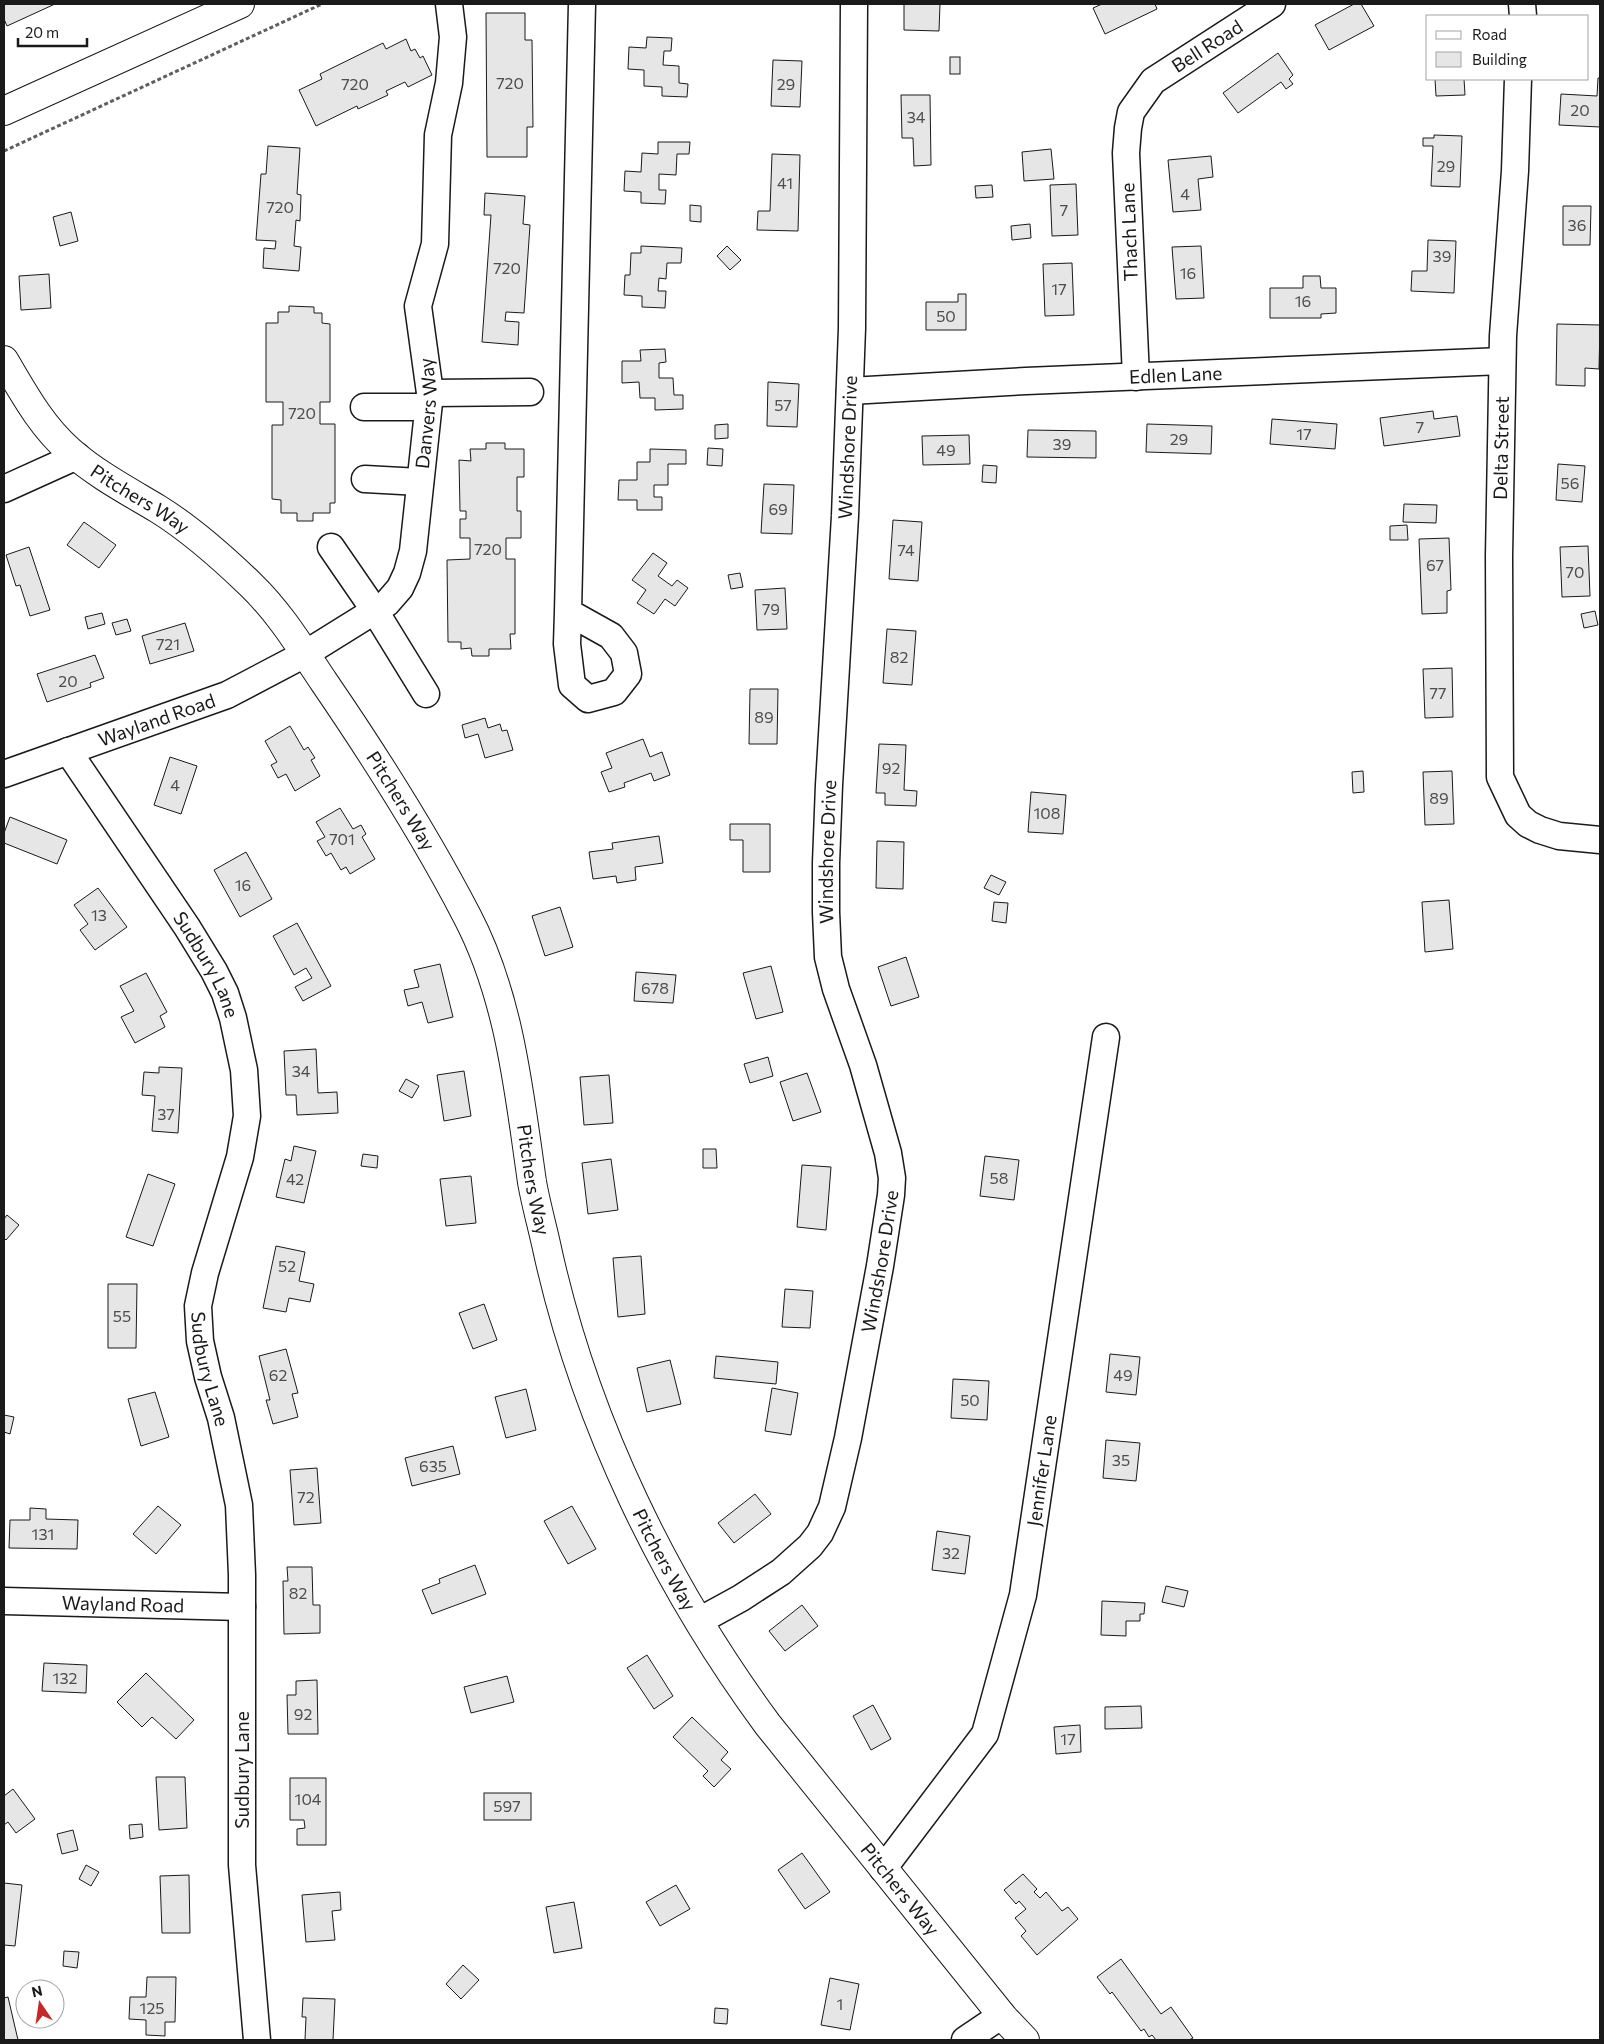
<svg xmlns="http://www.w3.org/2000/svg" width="1604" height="2044" viewBox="0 0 1604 2044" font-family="Commissioner,sans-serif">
	<rect width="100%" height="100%" fill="#fff"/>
	<g fill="#e6e6e6" stroke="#1a1a1a">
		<polygon points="4,4 55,4 7,26 4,19"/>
		<polygon points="904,4 940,4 939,31 904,30"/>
		<polygon points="1102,4 1155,4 1157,9 1105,34 1093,8"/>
		<polygon points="1354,4 1361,4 1374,26 1329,50 1315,25"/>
		<polygon points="486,13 525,13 525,40 532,40 533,127 527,127 527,157 487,157"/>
		<polygon points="647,37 672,38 671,51 664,51 663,65 679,66 679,83 688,84 687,97 662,96 662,87 644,86 644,70 628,69 629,47 646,48"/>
		<polygon points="406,39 411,51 415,49 420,58 423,56 432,75 408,87 405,82 386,91 388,95 358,109 357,106 316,126 299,90 322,79 320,74 383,43 386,49"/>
		<polygon points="1278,53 1293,75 1289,79 1293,84 1286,89 1281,82 1238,113 1223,93"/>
		<rect x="950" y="57" width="10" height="17"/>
		<polygon points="773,60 802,61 800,107 771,106"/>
		<polygon points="1598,78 1600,78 1600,127 1559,125 1561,94 1597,96"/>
		<polygon points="1435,79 1464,79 1465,95 1436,96"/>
		<polygon points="901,95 930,95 931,165 914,166 913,138 902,138"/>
		<polygon points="1434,135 1462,136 1460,187 1431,186 1433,146 1423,146 1423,138 1434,138"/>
		<polygon points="658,142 690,142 689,154 677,154 676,175 659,174 659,190 666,190 665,204 641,203 641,192 624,191 625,171 641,172 642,153 658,154"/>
		<polygon points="268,146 300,148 297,194 301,195 300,221 296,220 294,246 301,247 299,271 263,268 264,248 275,249 276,241 256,240 261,174 266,174"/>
		<polygon points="1051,149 1054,179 1024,181 1022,152"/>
		<polygon points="772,154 800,155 798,231 757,230 758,211 770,211"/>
		<polygon points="1211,156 1213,177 1198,179 1201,210 1173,212 1168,160"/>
		<polygon points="1076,184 1078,235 1052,236 1050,185"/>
		<polygon points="992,185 993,197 976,198 975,186"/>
		<polygon points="485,193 525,196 523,224 530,225 524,313 506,312 505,321 519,322 518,345 482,342 491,215 484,215"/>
		<polygon points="690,205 701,206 701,222 690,221"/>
		<polygon points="1563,206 1591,206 1590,245 1563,245"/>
		<polygon points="71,212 78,241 60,246 53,217"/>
		<polygon points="1030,224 1031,238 1012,240 1011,226"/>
		<polygon points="1428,240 1456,241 1454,293 1411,291 1412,271 1427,271"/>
		<polygon points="641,246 682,248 681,263 667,263 666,279 659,278 658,291 666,291 665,308 642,307 642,296 624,295 625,275 630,275 631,253 641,253"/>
		<polygon points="727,246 741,260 730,270 717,256"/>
		<polygon points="1201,246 1204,298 1176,299 1172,247"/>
		<polygon points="1072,263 1074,315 1045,316 1043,264"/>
		<polygon points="49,274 51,308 21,310 19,276"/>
		<polygon points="1303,276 1320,276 1321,288 1336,288 1336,313 1321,314 1321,318 1270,318 1270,288 1303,288"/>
		<polygon points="958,294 966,294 966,330 926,330 926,302 958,302"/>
		<polygon points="289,306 314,307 314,313 322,313 322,323 330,324 330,402 320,402 320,424 335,424 335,503 330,503 330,513 313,513 313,521 297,521 297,513 281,513 281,500 272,499 272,425 283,425 283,402 266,402 266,323 278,323 278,312 289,312"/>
		<polygon points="1557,324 1600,325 1599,369 1585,368 1585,386 1556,385"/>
		<polygon points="665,349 666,362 659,363 659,378 673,378 674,395 683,395 683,409 655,410 655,398 640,398 639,382 622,383 622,361 641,361 640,350"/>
		<polygon points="768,382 799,384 797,427 767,426"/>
		<polygon points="1433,411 1434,419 1457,416 1460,436 1384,446 1380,418"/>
		<polygon points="1272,419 1337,424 1335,449 1270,444"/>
		<polygon points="728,424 728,438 715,439 715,425"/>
		<polygon points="1147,424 1212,426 1211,454 1146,452"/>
		<polygon points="1028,430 1096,431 1096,458 1027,457"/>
		<polygon points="969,435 970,464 923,465 922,436"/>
		<polygon points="486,443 505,443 505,449 524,449 524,477 517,477 517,511 521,511 521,538 506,538 506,559 515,559 515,634 510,634 511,649 489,649 489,656 472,656 471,648 461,649 461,642 448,642 447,560 470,559 470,538 460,538 460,519 466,519 466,511 460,511 459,460 471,461 470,449 486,449"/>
		<polygon points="708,448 723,449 722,466 707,465"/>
		<polygon points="650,449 686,450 686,464 668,464 668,485 654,485 654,497 662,497 662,510 637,510 637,500 618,500 619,480 637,480 637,462 650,462"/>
		<polygon points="1558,464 1585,466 1582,502 1556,500"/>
		<polygon points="983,465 997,466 996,483 982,482"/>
		<polygon points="764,484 794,485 792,534 761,533"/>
		<polygon points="1404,504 1437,505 1436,523 1403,522"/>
		<polygon points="893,520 922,522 918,581 889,579"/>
		<polygon points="84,522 116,545 99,568 67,545"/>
		<polygon points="1407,525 1408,540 1390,540 1390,526"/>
		<polygon points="1449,538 1451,590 1447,591 1447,613 1422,614 1419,539"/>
		<polygon points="1588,546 1590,596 1562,597 1560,547"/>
		<polygon points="29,547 50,610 30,616 20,585 16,586 6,555"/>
		<polygon points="653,553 667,563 658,576 672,586 677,580 688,588 675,606 665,599 654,614 637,603 646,590 632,580"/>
		<polygon points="740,573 743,587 731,589 728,575"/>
		<polygon points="785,588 787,629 757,630 755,590"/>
		<polygon points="1595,611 1598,625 1584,628 1581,614"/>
		<polygon points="102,613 105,624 88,629 85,617"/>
		<polygon points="127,619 131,631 116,635 112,623"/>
		<polygon points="185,623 194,651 150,664 142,636"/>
		<polygon points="887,629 916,631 912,685 883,683"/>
		<polygon points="95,655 104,678 90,683 91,687 47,702 37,674"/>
		<polygon points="1452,668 1453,717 1425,718 1423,669"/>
		<polygon points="750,689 778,689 777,744 749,744"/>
		<polygon points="485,718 488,728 500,724 502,731 507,730 513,750 485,758 478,734 465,738 462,725"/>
		<polygon points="290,726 304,750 308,747 315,758 311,760 320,776 295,791 286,774 278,778 271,765 277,762 265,741"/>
		<polygon points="643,739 650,757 662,752 670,775 654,781 651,773 624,783 625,787 609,792 601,772 612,768 606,753"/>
		<polygon points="879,744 906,745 904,790 917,791 916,806 885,805 885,793 876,793"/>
		<polygon points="170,757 197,766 181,814 154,805"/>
		<polygon points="1363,771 1364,792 1353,793 1352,772"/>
		<polygon points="1452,771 1454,824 1425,825 1423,772"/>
		<polygon points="1031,792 1066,795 1063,834 1028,832"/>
		<polygon points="340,808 353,829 361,825 366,834 362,837 375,859 350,874 346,867 341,870 331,853 326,856 317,841 325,837 316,822"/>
		<polygon points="10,817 67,840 57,864 4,843 4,833"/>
		<polygon points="730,824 770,824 770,872 743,872 743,840 730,840"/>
		<polygon points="659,836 663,863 635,867 636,880 617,883 616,876 593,879 589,852 613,849 612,843"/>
		<polygon points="877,841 904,842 903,889 876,888"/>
		<polygon points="246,852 272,899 240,917 214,870"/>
		<polygon points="991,875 1006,882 999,895 984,888"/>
		<polygon points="98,888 127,927 95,950 80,930 88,924 74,905"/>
		<polygon points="1449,900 1453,949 1425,952 1422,902"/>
		<polygon points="994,902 1008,903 1006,923 992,921"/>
		<polygon points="560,907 573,947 545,956 532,916"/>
		<polygon points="297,923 331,986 303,1001 295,987 312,978 306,968 294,975 273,936"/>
		<polygon points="906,957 919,997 891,1006 878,967"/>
		<polygon points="440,964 453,1017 428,1023 422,1002 408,1006 404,990 419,987 414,970"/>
		<polygon points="771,966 783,1012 756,1019 743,973"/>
		<polygon points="636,972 676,975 673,1003 634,1001"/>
		<polygon points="146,973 167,1012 160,1016 165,1027 135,1043 121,1017 134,1011 120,986"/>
		<polygon points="316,1049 318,1093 337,1092 338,1113 297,1115 296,1095 286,1095 284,1051"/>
		<polygon points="768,1057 773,1076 750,1083 744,1064"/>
		<polygon points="159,1067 182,1068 178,1133 152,1131 155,1096 142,1095 144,1072 159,1073"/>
		<polygon points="464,1071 471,1116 444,1121 437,1075"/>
		<polygon points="807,1073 821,1112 793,1121 780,1082"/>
		<polygon points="609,1075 613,1123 584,1125 580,1077"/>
		<polygon points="406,1079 419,1086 412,1098 399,1091"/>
		<polygon points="294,1146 316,1151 304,1203 276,1197 285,1159 291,1161"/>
		<polygon points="703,1149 716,1149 717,1168 703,1168"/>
		<polygon points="363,1154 378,1156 377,1168 361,1166"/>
		<polygon points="985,1156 1019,1160 1014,1200 980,1196"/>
		<polygon points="611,1159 618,1210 588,1214 582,1163"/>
		<polygon points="802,1165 831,1167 826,1230 797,1227"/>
		<polygon points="148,1174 175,1184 153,1246 126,1237"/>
		<polygon points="471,1176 476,1223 446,1226 440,1179"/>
		<polygon points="7,1215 19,1225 6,1240 4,1238 4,1219"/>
		<polygon points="276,1246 305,1252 299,1281 314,1284 310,1302 289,1298 286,1312 263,1308"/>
		<polygon points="641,1256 645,1314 618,1317 613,1258"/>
		<polygon points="108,1284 137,1284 136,1348 108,1348"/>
		<polygon points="785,1289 813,1291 810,1328 782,1327"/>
		<polygon points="484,1304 497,1340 473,1349 459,1313"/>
		<polygon points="286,1349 298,1393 292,1394 298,1417 273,1424 266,1400 270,1400 259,1356"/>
		<polygon points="1110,1354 1140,1357 1136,1395 1106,1392"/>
		<polygon points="716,1356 778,1362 776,1384 714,1378"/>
		<polygon points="670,1360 681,1404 647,1412 637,1368"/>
		<polygon points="953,1379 989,1381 987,1420 951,1418"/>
		<polygon points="772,1388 798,1393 791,1435 765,1431"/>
		<polygon points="526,1389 536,1430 506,1438 495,1397"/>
		<polygon points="155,1392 169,1437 141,1446 128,1399"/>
		<polygon points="4,1415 14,1417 10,1434 4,1432"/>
		<polygon points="1106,1440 1140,1443 1136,1481 1103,1478"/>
		<polygon points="453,1446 460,1474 412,1486 405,1458"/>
		<polygon points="317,1468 321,1523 294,1525 290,1470"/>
		<polygon points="755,1494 771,1514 734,1543 718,1523"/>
		<polygon points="158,1506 181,1525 156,1554 133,1534"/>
		<polygon points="572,1506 596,1549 568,1564 544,1521"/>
		<polygon points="30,1508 46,1509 46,1519 78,1520 77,1549 9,1548 10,1520 30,1520"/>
		<polygon points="937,1531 970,1536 965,1574 932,1570"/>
		<polygon points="475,1565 486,1594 432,1614 422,1590 440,1583 439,1579"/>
		<polygon points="287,1567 312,1567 313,1605 320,1605 320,1633 284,1634 283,1581 288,1581"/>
		<polygon points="1166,1586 1188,1591 1184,1607 1162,1602"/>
		<polygon points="1102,1601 1145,1603 1144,1614 1140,1614 1140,1621 1126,1621 1126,1636 1101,1635"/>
		<polygon points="802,1605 818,1626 785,1651 769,1631"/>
		<polygon points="647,1655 673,1696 654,1709 627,1668"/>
		<polygon points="44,1663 87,1665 86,1693 42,1691"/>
		<polygon points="146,1673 194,1720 176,1739 152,1717 142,1727 117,1702"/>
		<polygon points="507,1676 514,1702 471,1713 464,1687"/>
		<polygon points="317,1680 318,1734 288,1734 287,1695 296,1695 296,1681"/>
		<polygon points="873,1705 891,1739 871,1750 853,1716"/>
		<polygon points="1141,1706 1142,1728 1105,1729 1105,1707"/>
		<polygon points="692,1717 728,1752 721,1760 731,1769 714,1787 703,1776 708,1771 673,1737"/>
		<polygon points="1080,1725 1081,1752 1056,1754 1054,1727"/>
		<polygon points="156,1777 185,1777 187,1828 159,1830"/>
		<polygon points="290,1778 326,1778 326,1845 297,1845 297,1829 305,1828 304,1820 290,1820"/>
		<polygon points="13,1789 35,1819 16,1833 8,1822 4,1825 4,1796"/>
		<rect x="484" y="1793" width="47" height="27"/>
		<polygon points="142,1824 143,1837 130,1839 129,1825"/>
		<polygon points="73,1830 78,1850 62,1854 57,1834"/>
		<polygon points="802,1853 830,1892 805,1909 778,1870"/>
		<polygon points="86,1865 99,1872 91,1886 79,1879"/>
		<polygon points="1023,1874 1037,1889 1034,1892 1040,1898 1046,1892 1062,1911 1068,1907 1078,1919 1037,1955 1021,1936 1026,1931 1015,1918 1026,1909 1019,1901 1016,1904 1004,1890"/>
		<polygon points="189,1875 190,1933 162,1933 160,1876"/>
		<polygon points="4,1883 22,1885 15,1946 4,1945"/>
		<polygon points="676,1885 690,1909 660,1926 646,1902"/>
		<polygon points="340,1892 341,1910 332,1911 335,1940 306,1942 302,1895"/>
		<polygon points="574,1902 582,1948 554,1953 546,1907"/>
		<polygon points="64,1951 79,1952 77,1968 63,1966"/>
		<polygon points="1121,1959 1161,2014 1171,2007 1193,2038 1189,2040 1156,2040 1152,2035 1149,2037 1144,2029 1141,2031 1112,1992 1110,1994 1097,1977"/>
		<polygon points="463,1965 479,1980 461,1999 446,1984"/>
		<polygon points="147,1977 176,1977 175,2022 165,2022 165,2036 146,2035 146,2020 129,2019 130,1997 146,1997"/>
		<polygon points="830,1978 859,1984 850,2030 821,2025"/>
		<polygon points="8,1997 18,2040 4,2040 4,1998"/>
		<polygon points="303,1998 335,1999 333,2040 305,2040 306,2017 302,2017"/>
		<polygon points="715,2008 728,2009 727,2024 714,2023"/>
	</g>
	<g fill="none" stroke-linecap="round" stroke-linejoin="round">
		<defs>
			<g id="minor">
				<polyline points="1522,4 1523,16"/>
				<polyline points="1518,79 1515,171 1503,336 1499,556 1500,777 1518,815 1528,824 1540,830 1559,836 1600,840"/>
				<path id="s1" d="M1136,377L1126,153L1128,128L1131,112L1153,81L1272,4"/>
				<path id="s2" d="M850,391L1026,381L1502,361"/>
				<polyline points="430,393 530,392"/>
				<polyline points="364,407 428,407"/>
				<polyline points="365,479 420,482"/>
				<polyline points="4,489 77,456"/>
				<polyline points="331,547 375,611 426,694"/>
				<polyline points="568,612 611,636 624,653 628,674 614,692 588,699 572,685 567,644 568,612 582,4"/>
				<path id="s3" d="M68,751L187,927L214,971L225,993L233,1018L244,1070L247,1116L240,1157L205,1273L198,1306L200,1341L208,1377L221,1418L239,1505L242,1575V1865L257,2040"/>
				<path id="s4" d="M4,774L227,695L305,654L387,603L400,588L407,573L413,551L430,393L418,306L435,244L438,135L449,83L453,37L449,4"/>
				<path id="s5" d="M4,1601L242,1607"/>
				<path id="s6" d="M699,1621L741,1598L781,1572L810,1546L820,1533L832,1507L848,1438L880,1266L891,1195L892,1178L888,1153L863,1065L836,989L828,957L826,912V863L829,785L845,516L852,328L854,4"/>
				<path id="s7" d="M883,1869L985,1734L1023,1595L1106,1037"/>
				<polyline points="965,2040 1002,2015"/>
			</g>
			<g id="major">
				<polyline points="4,111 240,4"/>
				<path id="s8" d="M4,360C23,392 41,426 70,451C96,474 128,491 158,509C192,530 223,558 251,585C281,614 301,648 324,682C376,758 425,835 467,916C510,998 519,1092 532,1182C536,1205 543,1229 548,1253C586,1423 665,1585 768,1725L1004,2018L1025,2040"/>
			</g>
		</defs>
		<use href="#minor" stroke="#1a1a1a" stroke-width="29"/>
		<use href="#major" stroke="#1a1a1a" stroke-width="30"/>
		<polyline stroke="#5f5f5f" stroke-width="3" stroke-dasharray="4 2.5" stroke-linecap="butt" points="4,151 322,4"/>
		<use href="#minor" stroke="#fff" stroke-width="26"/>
		<use href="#major" stroke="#fff" stroke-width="28"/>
	</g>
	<g text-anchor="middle" stroke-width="4" stroke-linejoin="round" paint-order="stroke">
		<g font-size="16" fill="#4d4d4d">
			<text x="510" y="89">720</text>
			<text x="355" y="90">720</text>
			<text x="786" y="90">29</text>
			<text x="1580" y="116">20</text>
			<text x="916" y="123">34</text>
			<text x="1446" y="172">29</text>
			<text x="785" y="189">41</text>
			<text x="1185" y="200">4</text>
			<text x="280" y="213">720</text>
			<text x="1064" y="216">7</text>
			<text x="1577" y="231">36</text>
			<text x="1442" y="262">39</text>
			<text x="507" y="274">720</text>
			<text x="1188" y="279">16</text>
			<text x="1059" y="295">17</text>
			<text x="1303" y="307">16</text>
			<text x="946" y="322">50</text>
			<text x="783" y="411">57</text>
			<text x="302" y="419">720</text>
			<text x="1420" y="433">7</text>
			<text x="1304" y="440">17</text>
			<text x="1179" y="445">29</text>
			<text x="1062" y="450">39</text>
			<text x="946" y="456">49</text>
			<text x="1570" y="489">56</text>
			<text x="778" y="515">69</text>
			<text x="488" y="555">720</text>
			<text x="906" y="556">74</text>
			<text x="1435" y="571">67</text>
			<text x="1575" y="578">70</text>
			<text x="771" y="615">79</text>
			<text x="168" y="650">721</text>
			<text x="899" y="663">82</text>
			<text x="68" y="687">20</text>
			<text x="1438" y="699">77</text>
			<text x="764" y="723">89</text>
			<text x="891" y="774">92</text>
			<text x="175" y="791">4</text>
			<text x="1439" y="804">89</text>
			<text x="1047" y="819">108</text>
			<text x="342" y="845">701</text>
			<text x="243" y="891">16</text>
			<text x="99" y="921">13</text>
			<text x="655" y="994">678</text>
			<text x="301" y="1077">34</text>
			<text x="166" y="1120">37</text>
			<text x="999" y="1184">58</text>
			<text x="295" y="1185">42</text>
			<text x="287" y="1272">52</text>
			<text x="122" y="1322">55</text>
			<text x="278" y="1381">62</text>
			<text x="1123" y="1381">49</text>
			<text x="970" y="1406">50</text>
			<text x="1121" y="1466">35</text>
			<text x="433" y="1472">635</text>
			<text x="306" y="1503">72</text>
			<text x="43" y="1540">131</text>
			<text x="951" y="1559">32</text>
			<text x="298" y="1599">82</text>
			<text x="65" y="1684">132</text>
			<text x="303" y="1720">92</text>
			<text x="1068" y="1745">17</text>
			<text x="308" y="1805">104</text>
			<text x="507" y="1812">597</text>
			<text x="840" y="2010">1</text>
			<text x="152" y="2014">125</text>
		</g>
		<g font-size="19" fill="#1a1a1a" stroke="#fff">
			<text dy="7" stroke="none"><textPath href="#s1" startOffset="368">Bell Road</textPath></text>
			<text transform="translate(1129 232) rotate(-92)" y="7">Thach Lane</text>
			<text dy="7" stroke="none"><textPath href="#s2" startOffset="326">Edlen Lane</textPath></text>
			<text dy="7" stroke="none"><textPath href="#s4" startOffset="619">Danvers Way</textPath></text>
			<text dy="7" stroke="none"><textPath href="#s6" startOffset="1255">Windshore Drive</textPath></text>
			<text transform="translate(1501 448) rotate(-89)" y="7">Delta Street</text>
			<text dy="7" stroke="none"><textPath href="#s8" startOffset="198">Pitchers Way</textPath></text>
			<text dy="7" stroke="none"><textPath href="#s4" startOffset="162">Wayland Road</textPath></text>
			<text dy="7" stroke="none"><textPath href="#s8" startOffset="602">Pitchers Way</textPath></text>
			<text dy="7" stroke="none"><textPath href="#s6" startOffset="850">Windshore Drive</textPath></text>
			<text dy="7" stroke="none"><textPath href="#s3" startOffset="255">Sudbury Lane</textPath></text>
			<text dy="7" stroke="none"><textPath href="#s8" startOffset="1008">Pitchers Way</textPath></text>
			<text dy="7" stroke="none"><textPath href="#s6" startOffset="430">Windshore Drive</textPath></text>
			<text dy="7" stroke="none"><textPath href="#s3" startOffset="675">Sudbury Lane</textPath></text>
			<text dy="7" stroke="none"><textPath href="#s7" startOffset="439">Jennifer Lane</textPath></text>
			<text dy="7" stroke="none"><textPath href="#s8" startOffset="1412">Pitchers Way</textPath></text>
			<text dy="7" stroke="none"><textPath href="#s5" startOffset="119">Wayland Road</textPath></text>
			<text transform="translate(242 1770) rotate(-90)" y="7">Sudbury Lane</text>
			<text dy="7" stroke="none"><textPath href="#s8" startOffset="1818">Pitchers Way</textPath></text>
		</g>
	</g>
	<rect width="1604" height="2044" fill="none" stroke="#1a1a1a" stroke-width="10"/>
	<rect x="1426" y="15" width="162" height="65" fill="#ffffff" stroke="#a3a3a3"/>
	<rect x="1436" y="31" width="25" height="8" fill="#ffffff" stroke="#a3a3a3"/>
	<text x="1472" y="40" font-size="15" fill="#1a1a1a">Road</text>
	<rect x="1436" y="52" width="25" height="15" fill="#e6e6e6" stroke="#a3a3a3"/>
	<text x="1472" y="65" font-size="15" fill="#1a1a1a">Building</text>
	<g transform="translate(40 2004) rotate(347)"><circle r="24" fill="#ffffff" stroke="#a3a3a3"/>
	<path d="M0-4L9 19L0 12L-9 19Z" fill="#c62828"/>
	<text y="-8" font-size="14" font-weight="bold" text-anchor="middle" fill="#1a1a1a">N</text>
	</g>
	<path d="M18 38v8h69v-8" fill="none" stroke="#1a1a1a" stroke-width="2.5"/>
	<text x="25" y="38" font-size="15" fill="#1a1a1a" stroke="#ffffff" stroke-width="4" paint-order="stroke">20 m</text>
</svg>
